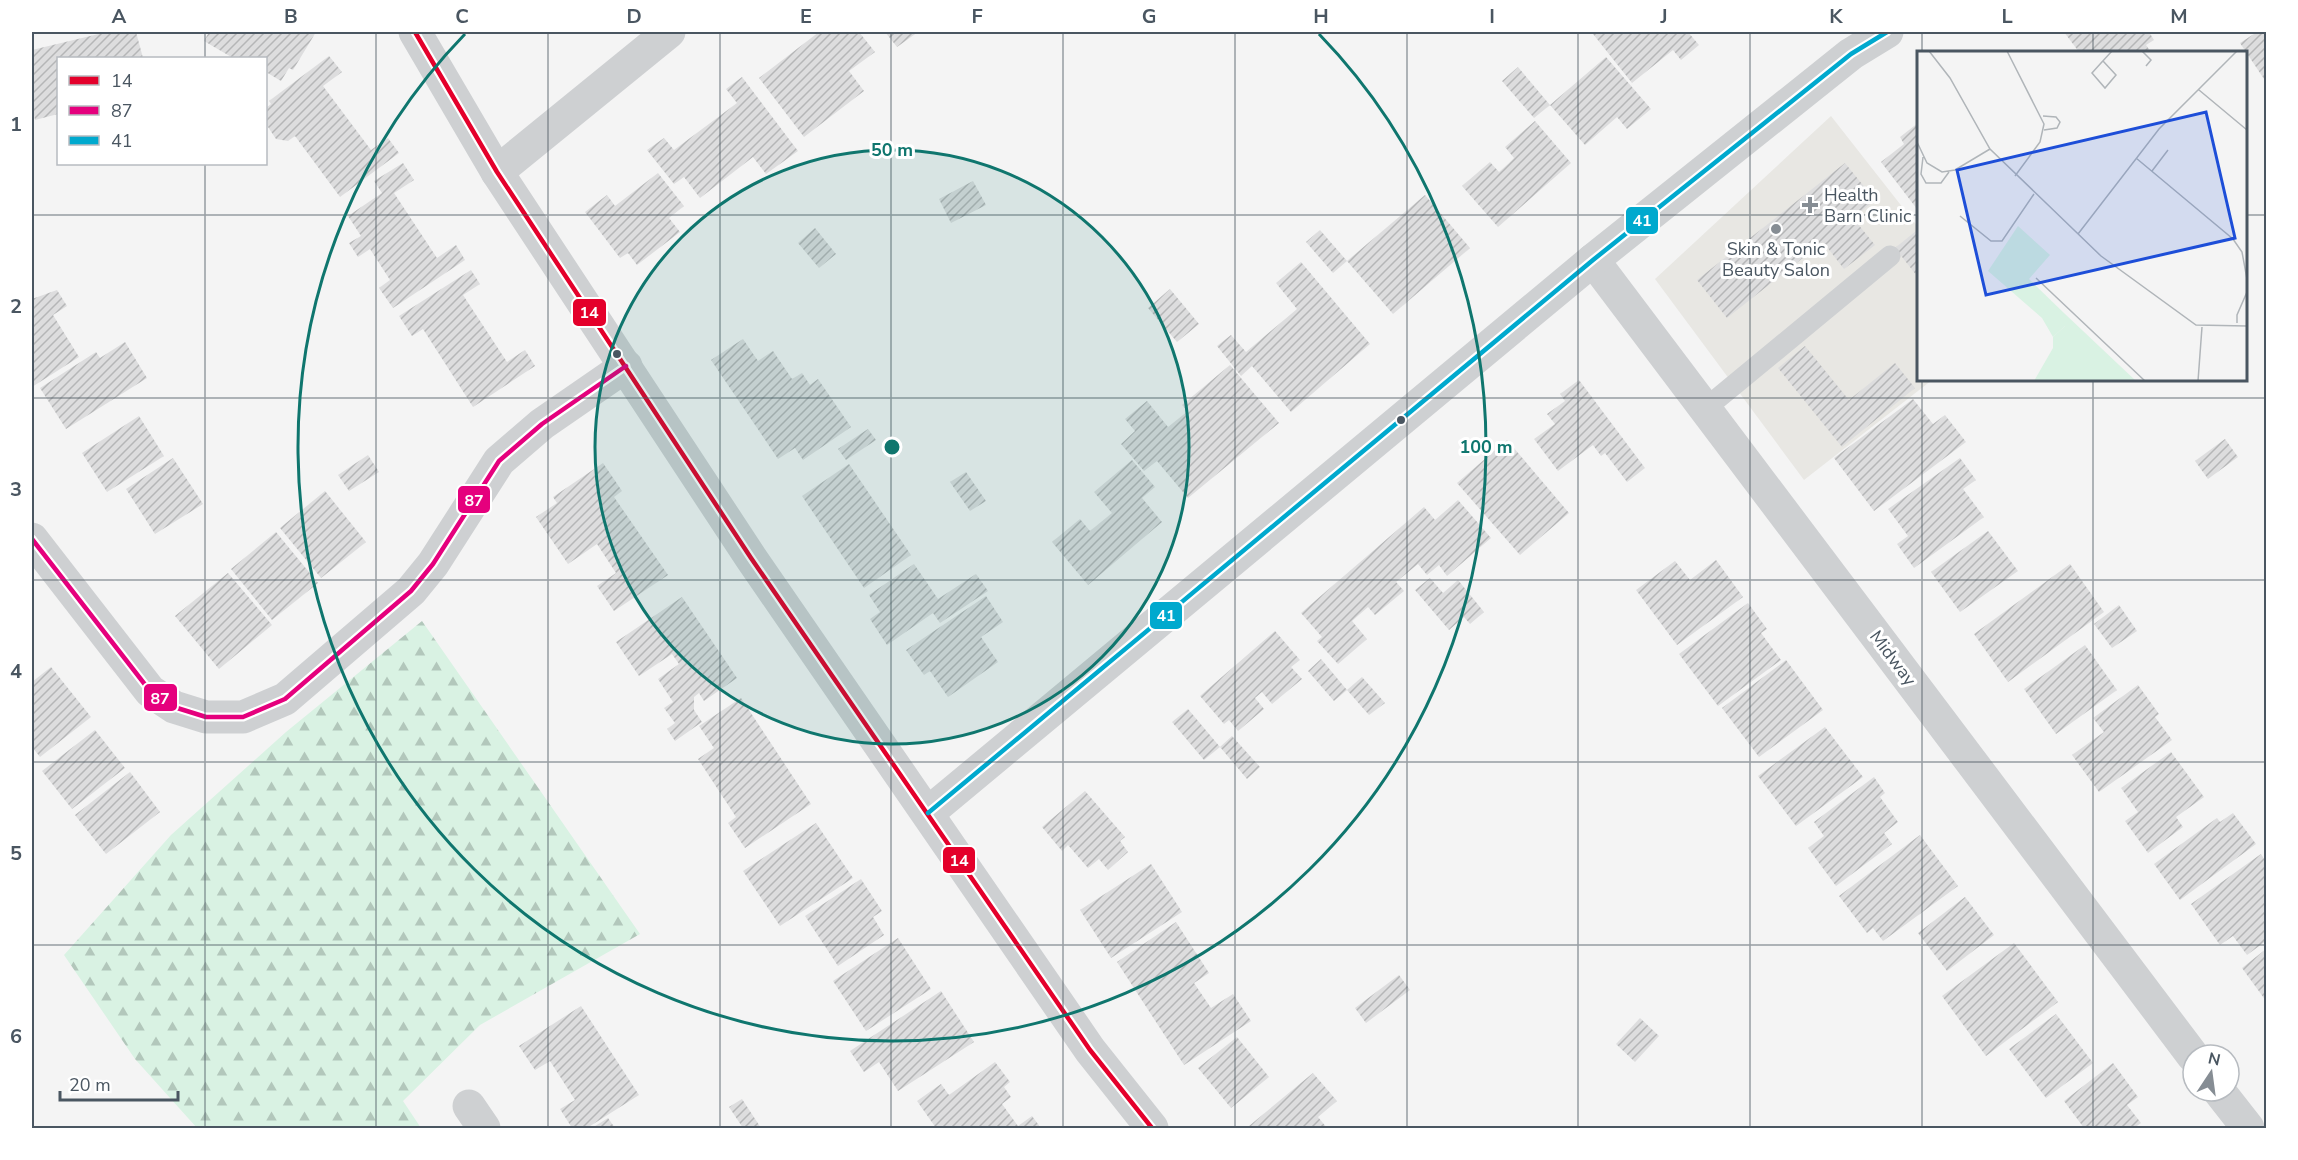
<svg xmlns="http://www.w3.org/2000/svg" width="2298" height="1160" viewBox="0 0 2298 1160" font-family="'Nunito Sans',sans-serif">
	<defs>
		<pattern id="forest-firs" width="22" height="20" patternUnits="userSpaceOnUse" patternTransform="scale(1.5)"><rect width="22" height="20" fill="#d9f2e3"/><path d="M5 1l3.5 6h-7zM16 11l3.5 6h-7z" fill="#b2c7bb"/></pattern>
		<pattern id="building-hatch" width="6" height="6" patternUnits="userSpaceOnUse" patternTransform="scale(1.5)"><rect width="6" height="6" fill="#ddddde"/><path d="M-1 1l2-2M0 6l6-6M5 7l2-2" fill="none" stroke="#b5b6b7"/></pattern>
	</defs>
	<rect width="100%" height="100%" fill="#f4f4f4"/>
	<polygon fill="#e8e7e3" points="1831,116 1918,227 1918,380 1932,380 1804,480 1655,279"/>
	<polygon fill="url(#forest-firs)" points="422,621 640,934 480,1025 403,1101 421,1128 197,1128 135,1059 64,955 171,835 286,732"/>
	<g fill="url(#building-hatch)">
		<polygon points="107,32 136,32 143,58 58,58 58,114 35,120 32,105 32,50"/>
		<polygon points="209,32 316,32 293,70 289,68 281,81 266,72 266,58 233,58 204,41"/>
		<polygon points="819,32 859,32 875,52 849,71 864,91 804,137 759,78"/>
		<polygon points="885,32 918,32 897,47"/>
		<polygon points="1597,32 1688,32 1699,45 1681,60 1673,50 1632,83 1593,34"/>
		<polygon points="2064,32 2149,32 2154,40 2146,45 2151,52 2079,52"/>
		<polygon points="2257,32 2266,32 2266,82 2240,43"/>
		<polygon points="329,56 342,72 323,86 371,150 388,138 399,153 340,197 295,136 288,141 276,139 266,124 266,108 271,104 269,101"/>
		<polygon points="1606,57 1651,109 1627,129 1617,117 1585,145 1550,105"/>
		<polygon points="1518,67 1550,105 1534,118 1502,81"/>
		<polygon points="742,77 798,151 766,174 753,157 700,198 684,177 674,184 647,150 664,138 674,150 737,103 726,89"/>
		<polygon points="1535,121 1571,163 1498,227 1462,186 1490,162 1499,172 1508,164 1514,158 1505,147"/>
		<polygon points="1918,123 1918,208 1917,209 1881,162 1904,144 1900,137"/>
		<polygon points="403,163 414,180 394,193 437,258 456,245 465,260 393,308 379,288 390,280 370,249 358,257 349,243 361,236 348,216 382,193 374,181"/>
		<polygon points="1845,163 1875,200 1853,218 1875,245 1844,269 1823,242 1727,318 1697,280"/>
		<polygon points="658,173 684,206 669,218 680,232 637,265 628,253 620,258 585,212 607,195 615,206"/>
		<polygon points="973,181 986,205 951,223 939,199"/>
		<polygon points="1425,195 1470,248 1393,314 1347,261"/>
		<polygon points="815,228 836,254 819,268 798,243"/>
		<polygon points="1320,230 1347,261 1333,273 1306,242"/>
		<polygon points="1916,231 1918,234 1917,276 1895,248"/>
		<polygon points="1301,262 1370,344 1291,412 1252,366 1241,376 1217,346 1231,335 1246,352 1297,309 1276,283"/>
		<polygon points="471,270 480,284 463,295 507,362 525,350 535,366 473,407 423,329 412,336 399,316"/>
		<polygon points="1170,289 1199,324 1177,342 1148,308"/>
		<polygon points="57,290 67,306 53,315 79,357 32,387 32,299"/>
		<polygon points="743,339 758,361 773,351 792,379 802,373 810,385 818,379 851,427 803,460 795,448 778,459 711,360"/>
		<polygon points="125,342 147,378 66,429 40,388 96,352 100,358"/>
		<polygon points="1805,346 1849,400 1895,363 1915,388 1842,447 1778,368"/>
		<polygon points="1230,365 1279,423 1188,498 1157,461 1144,471 1121,444 1135,431 1125,419 1147,401 1168,427 1188,411 1182,405"/>
		<polygon points="1579,380 1645,468 1627,482 1605,453 1601,456 1593,445 1558,471 1534,439 1555,424 1547,414 1565,401 1560,394"/>
		<polygon points="1913,399 1933,424 1945,415 1966,442 1874,511 1834,458"/>
		<polygon points="139,416 164,456 107,492 82,453"/>
		<polygon points="868,429 876,440 846,460 838,449"/>
		<polygon points="2225,439 2238,457 2208,479 2195,461"/>
		<polygon points="1507,440 1569,513 1520,555 1457,483"/>
		<polygon points="368,455 379,472 349,491 338,475"/>
		<polygon points="173,458 203,504 155,534 126,489"/>
		<polygon points="1960,458 1976,480 1963,489 1984,517 1914,568 1897,544 1908,536 1888,509"/>
		<polygon points="1132,460 1155,487 1142,498 1162,522 1088,585 1052,542 1080,519 1090,531 1112,513 1094,492"/>
		<polygon points="603,463 622,491 614,497 668,575 614,611 597,586 616,573 597,544 568,564 536,517 557,503 553,497"/>
		<polygon points="849,464 911,555 864,588 802,496"/>
		<polygon points="966,472 986,501 970,511 950,482"/>
		<polygon points="325,491 366,542 321,578 280,528"/>
		<polygon points="1458,500 1491,538 1447,576 1439,565 1427,575 1418,564 1396,582 1404,591 1375,615 1368,607 1352,621 1367,639 1338,664 1317,641 1322,637 1301,613 1424,507 1435,520"/>
		<polygon points="1988,531 2018,571 1960,612 1931,572"/>
		<polygon points="276,532 318,583 272,620 231,569"/>
		<polygon points="1716,560 1743,597 1677,645 1636,590 1675,561 1690,580"/>
		<polygon points="914,564 938,599 976,574 988,591 940,623 933,613 887,645 870,619 880,612 869,595"/>
		<polygon points="2070,564 2104,612 2008,682 1974,634"/>
		<polygon points="228,573 272,625 219,669 175,616"/>
		<polygon points="1430,578 1443,593 1458,580 1484,612 1470,624 1464,617 1449,630 1415,590"/>
		<polygon points="986,596 1003,622 981,637 998,662 948,697 930,671 924,675 906,650"/>
		<polygon points="682,597 737,678 704,701 699,693 694,697 694,710 702,722 675,741 667,729 675,723 664,708 673,702 658,679 679,664 672,654 639,676 616,642"/>
		<polygon points="1748,603 1767,629 1761,633 1781,660 1718,706 1679,654"/>
		<polygon points="2119,605 2137,631 2112,648 2094,624"/>
		<polygon points="1275,631 1300,660 1291,667 1302,679 1272,704 1262,692 1255,698 1264,709 1238,731 1229,720 1224,724 1200,696"/>
		<polygon points="2085,645 2117,690 2056,734 2024,689"/>
		<polygon points="1321,659 1347,690 1334,701 1308,671"/>
		<polygon points="1786,660 1823,710 1759,757 1722,708"/>
		<polygon points="51,667 91,717 40,757 32,747 32,682"/>
		<polygon points="1362,677 1385,703 1369,715 1347,690"/>
		<polygon points="2138,685 2159,714 2155,717 2172,740 2099,792 2072,755 2104,732 2093,718"/>
		<polygon points="741,698 811,804 745,848 728,823 736,817 698,759 714,748 699,726"/>
		<polygon points="1188,709 1220,747 1204,760 1172,722"/>
		<polygon points="1825,727 1863,777 1796,826 1758,776"/>
		<polygon points="95,730 125,768 72,809 42,771"/>
		<polygon points="1232,736 1260,767 1247,779 1220,747"/>
		<polygon points="2171,752 2204,797 2176,817 2183,827 2148,853 2125,821 2138,812 2121,788"/>
		<polygon points="130,772 160,812 106,854 75,815"/>
		<polygon points="1874,777 1885,793 1880,797 1898,822 1884,833 1892,844 1836,886 1808,848 1824,836 1814,822"/>
		<polygon points="1085,791 1125,837 1120,841 1128,852 1108,870 1099,859 1088,868 1068,845 1062,851 1042,827"/>
		<polygon points="2233,813 2256,844 2180,900 2154,864 2217,818 2220,822"/>
		<polygon points="816,823 853,878 780,926 743,871"/>
		<polygon points="1920,835 1958,886 1883,941 1873,928 1867,933 1839,896"/>
		<polygon points="2261,854 2266,862 2266,941 2247,955 2233,936 2220,945 2191,904"/>
		<polygon points="1151,864 1182,912 1111,958 1080,910"/>
		<polygon points="861,879 882,911 873,917 884,935 838,966 805,916"/>
		<polygon points="1965,897 1994,935 1947,971 1918,933"/>
		<polygon points="1176,922 1209,973 1194,983 1211,1008 1233,994 1251,1021 1184,1065 1117,962"/>
		<polygon points="898,938 931,989 866,1031 833,981"/>
		<polygon points="2014,943 2058,1002 1986,1056 1942,996"/>
		<polygon points="2266,949 2266,1001 2242,968"/>
		<polygon points="1399,975 1410,990 1366,1023 1355,1008"/>
		<polygon points="941,991 974,1042 898,1091 879,1062 864,1072 850,1051"/>
		<polygon points="581,1006 639,1095 587,1128 572,1128 560,1109 575,1100 550,1061 535,1070 519,1046"/>
		<polygon points="2056,1014 2093,1063 2046,1098 2009,1049"/>
		<polygon points="1640,1018 1659,1036 1635,1062 1616,1044"/>
		<polygon points="1237,1037 1269,1077 1231,1108 1198,1068"/>
		<polygon points="995,1062 1010,1082 1004,1087 1011,1097 1002,1104 1018,1126 1032,1116 1041,1128 936,1128 917,1101 941,1084 949,1095"/>
		<polygon points="2113,1063 2138,1097 2127,1105 2141,1123 2134,1128 2084,1128 2064,1101"/>
		<polygon points="1313,1073 1337,1101 1318,1117 1327,1128 1251,1128 1249,1126"/>
		<polygon points="742,1099 761,1128 743,1128 729,1107"/>
		<polygon points="608,1118 615,1128 592,1128"/>
	</g>
	<g fill="none" stroke-linecap="round" stroke-linejoin="round">
		<polyline stroke="#ced0d2" stroke-width="21" points="1706,408 1890,256"/>
		<g stroke="#ced0d2" stroke-width="33">
			<polyline points="415,32 497,172 751,558 1090,1050 1152,1128"/>
			<polyline points="497,172 669,32"/>
			<polyline points="1593,260 2193,1056"/>
			<polyline points="32,539 150,691 174,707 206,717 243,717 285,699 411,591 433,564 499,461 542,424 626,366"/>
			<polyline points="928,813 1593,260 1851,54 1887,32"/>
			<polyline points="2219,1091 2248,1128"/>
			<polyline points="469,1106 484,1128"/>
		</g>
		<defs>
			<polyline id="bus-1" points="415,32 497,172 751,558 1090,1050 1152,1128"/>
			<polyline id="bus-2" points="32,539 150,691 174,707 206,717 243,717 285,699 411,591 433,564 499,461 542,424 626,366"/>
			<polyline id="bus-3" points="928,813 1593,260 1851,54 1887,32"/>
		</defs>
		<use href="#bus-1" stroke="#fff" stroke-width="9"/>
		<use href="#bus-2" stroke="#fff" stroke-width="9"/>
		<use href="#bus-3" stroke="#fff" stroke-width="9"/>
		<use href="#bus-1" stroke="#e4002b" stroke-width="4.5"/>
		<use href="#bus-2" stroke="#e5007d" stroke-width="4.5"/>
		<use href="#bus-3" stroke="#00a9ce" stroke-width="4.5"/>
	</g>
	<path fill="none" stroke="#4a5661" stroke-width="1.5" stroke-opacity="0.55" d="M205,32V58M376,32V1128M548,32V1128M720,32V1128M891,32V1128M1063,32V1128M1235,32V1128M1407,32V1128M1578,32V1128M1750,32V1128M1922,32V52M2093,32V52M205,164V1128M32,215H1918M2246,215H2266M1922,380V1128M2093,380V1128M32,398H2266M32,580H2266M32,762H2266M32,945H2266"/>
	<circle cx="892" cy="447" r="297" fill="#0f766e" fill-opacity=".12"/>
	<g fill="none" stroke="#0f766e" stroke-width="3">
		<circle cx="892" cy="447" r="297"/>
		<path d="M1319 34A594 594 0 1 1 465 34"/>
	</g>
	<g fill="#868d94" stroke="#fff" stroke-width="2">
		<path d="M1807 196h6v6h6v6h-6v6h-6v-6h-6v-6h6z"/>
		<circle cx="1776" cy="229" r="6"/>
	</g>
	<g fill="#4a5661" stroke="#fff" stroke-width="2">
		<circle cx="617" cy="354" r="5"/>
		<circle cx="1401" cy="420" r="5"/>
	</g>
	<g text-anchor="middle" stroke-width="6" stroke-linejoin="round" paint-order="stroke">
		<g font-size="18" fill="#4a5661" stroke="#fff" text-anchor="start">
			<text x="1824" y="201">Health<tspan x="1824" dy="21">Barn Clinic</tspan></text>
			<text x="1776" y="255" text-anchor="middle">Skin &amp; Tonic<tspan x="1776" dy="21">Beauty Salon</tspan></text>
		</g>
		<g font-size="18" fill="#4a5661" stroke="#fff">
			<text transform="translate(1893 658) rotate(53)" y="6">Midway</text>
		</g>
	</g>
	<g transform="translate(1917 51)">
		<rect width="330" height="330" fill="#f4f4f4"/>
		<path d="M148,263L219,330H117L136,297V286L148,275Z" fill="#d9f2e3"/>
		<path d="M101,175L133,204L112,228L148,263V275L136,286L125,267L71,220Z" fill="#d9f2e3"/>
		<path fill="none" stroke="#b0b5b9" stroke-width="1.5" d="M12,0L33,27L73,98L184,205L279,274L330,275M90,0L127,73L123,91L98,125M225,0L234,9L229,15M186,10L199,24L188,37L175,22L184,12L195,0M282,39L330,79M126,65L139,66L143,71L140,77L127,79M0,91L10,112L25,121L38,119L73,98M6,106L4,123L9,132H24L32,121M219,107L316,188L325,201L330,228M235,120L251,99M43,165L74,190H85L117,143M161,183L242,78L320,0M119,227L228,330M320,272V264L330,241M281,330L285,276"/>
		<path fill="#1d4ed8" fill-opacity="0.15" stroke="#1d4ed8" stroke-width="3" d="M289,61L318,187L69,244L40,119Z"/>
		<rect width="330" height="330" fill="none" stroke="#4a5661" stroke-width="3"/>
	</g>
	<circle cx="892" cy="447" r="9" fill="#0f766e" stroke="#fff" stroke-width="3"/>
	<g font-size="18" text-anchor="middle" font-weight="bold" fill="#0f766e" stroke="#fff" stroke-width="6" stroke-linejoin="round" paint-order="stroke">
		<text x="892" y="156">50 m</text>
		<text x="1486" y="453">100 m</text>
	</g>
	<g stroke="#fff" stroke-width="2">
		<rect x="1625" y="206" width="34" height="29" rx="6" fill="#00a9ce"/>
		<rect x="572" y="298" width="35" height="29" rx="6" fill="#e4002b"/>
		<rect x="457" y="485" width="34" height="29" rx="6" fill="#e5007d"/>
		<rect x="1149" y="601" width="34" height="29" rx="6" fill="#00a9ce"/>
		<rect x="143" y="683" width="35" height="29" rx="6" fill="#e5007d"/>
		<rect x="942" y="846" width="34" height="28" rx="6" fill="#e4002b"/>
	</g>
	<g font-size="16" text-anchor="middle" font-weight="bold" fill="#fff">
		<text x="1642" y="226">41</text>
		<text x="589" y="318">14</text>
		<text x="474" y="506">87</text>
		<text x="1166" y="621">41</text>
		<text x="160" y="704">87</text>
		<text x="959" y="866">14</text>
	</g>
	<rect width="2298" height="1160" fill="none" stroke="#ffffff" stroke-width="66"/>
	<rect x="57" y="57" width="210" height="108" fill="#ffffff" stroke="#b7bbc0" stroke-width="1.5"/>
	<rect x="69" y="76" width="30" height="9" fill="#e4002b" stroke="#b7bbc0" stroke-width="1.5"/>
	<text x="111" y="87" font-size="18" fill="#4a5661">14</text>
	<rect x="69" y="106" width="30" height="9" fill="#e5007d" stroke="#b7bbc0" stroke-width="1.5"/>
	<text x="111" y="117" font-size="18" fill="#4a5661">87</text>
	<rect x="69" y="136" width="30" height="9" fill="#00a9ce" stroke="#b7bbc0" stroke-width="1.5"/>
	<text x="111" y="147" font-size="18" fill="#4a5661">41</text>
	<g transform="translate(2211 1073) rotate(13)"><circle r="28" fill="#ffffff" stroke="#b7bbc0" stroke-width="1.5"/>
	<path d="M0-4.5L10 22L0 15L-10 22Z" fill="#868d94"/>
	<text y="-9" font-size="16" font-weight="bold" text-anchor="middle" fill="#4a5661">N</text>
	</g>
	<path d="M60 1091v9h118v-9" fill="none" stroke="#4a5661" stroke-width="3"/>
	<text x="69" y="1091" font-size="18" fill="#4a5661" stroke="#ffffff" stroke-width="4.5" paint-order="stroke">20 m</text>
	<rect x="33" y="33" width="2232" height="1094" fill="none" stroke="#4a5661" stroke-width="2"/>
	<g font-size="20" text-anchor="middle" font-weight="bold" fill="#4a5661">
		<text x="119" y="23">A</text>
		<text x="291" y="23">B</text>
		<text x="462" y="23">C</text>
		<text x="634" y="23">D</text>
		<text x="806" y="23">E</text>
		<text x="977" y="23">F</text>
		<text x="1149" y="23">G</text>
		<text x="1321" y="23">H</text>
		<text x="1492" y="23">I</text>
		<text x="1664" y="23">J</text>
		<text x="1836" y="23">K</text>
		<text x="2007" y="23">L</text>
		<text x="2179" y="23">M</text>
		<text x="16" y="131">1</text>
		<text x="16" y="313">2</text>
		<text x="16" y="496">3</text>
		<text x="16" y="678">4</text>
		<text x="16" y="860">5</text>
		<text x="16" y="1043">6</text>
	</g>
</svg>
